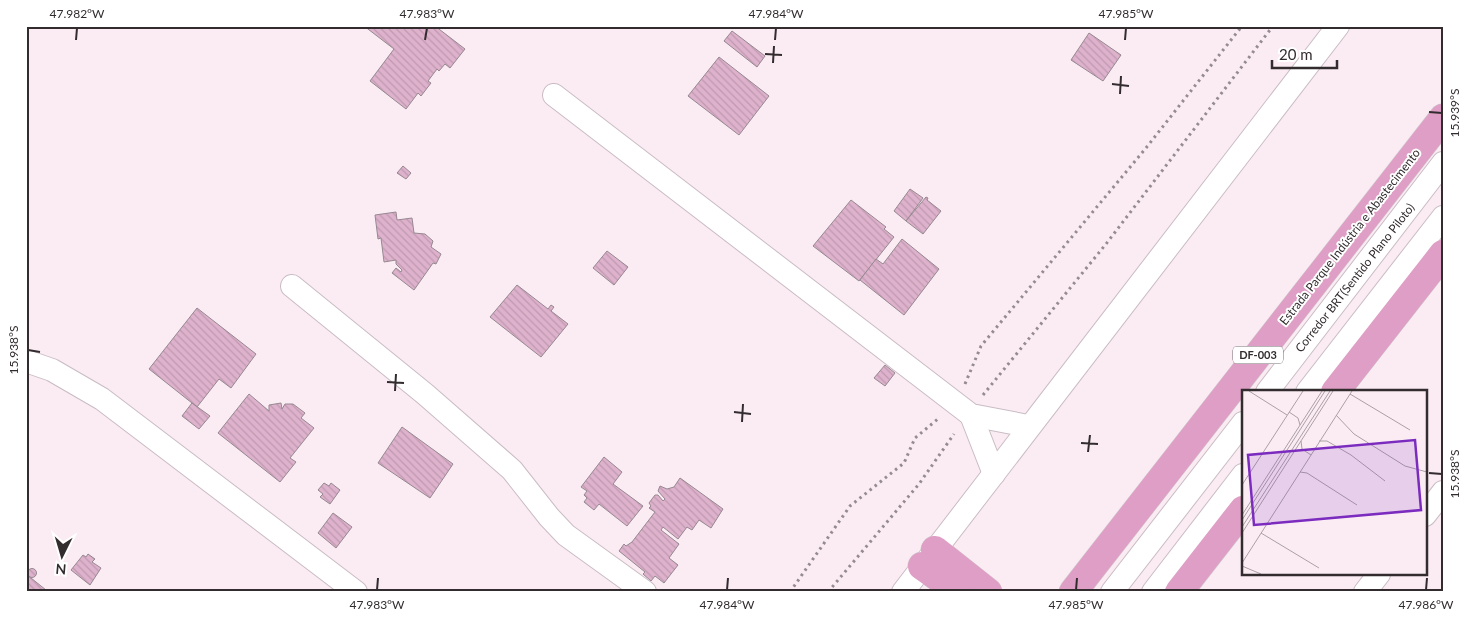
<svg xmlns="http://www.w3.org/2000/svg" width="1469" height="618" viewBox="0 0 1469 618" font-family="Lato,sans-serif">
	<defs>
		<pattern id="building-back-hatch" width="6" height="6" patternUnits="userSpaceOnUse" patternTransform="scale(1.25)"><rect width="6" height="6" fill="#deb2cc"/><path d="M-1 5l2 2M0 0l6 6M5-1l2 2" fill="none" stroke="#bf99b0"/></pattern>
	</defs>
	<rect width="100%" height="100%" fill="#fbecf4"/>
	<g fill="url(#building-back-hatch)" stroke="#968890">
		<polygon points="364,26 435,26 465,49 450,68 445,64 439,71 437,69 428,81 431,83 421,96 418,93 406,109 370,81 394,49"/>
		<polygon points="732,31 765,56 757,67 724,41"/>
		<polygon points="1089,33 1121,55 1103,81 1071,60"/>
		<polygon points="719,57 769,96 739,135 688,96"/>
		<polygon points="403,166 411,173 406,179 397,173"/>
		<polygon points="910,189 923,198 906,221 894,211"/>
		<polygon points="926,197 928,198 927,200 941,211 923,234 906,221"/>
		<polygon points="851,200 886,227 884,229 894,237 859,281 813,246"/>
		<polygon points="396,212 397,220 412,218 414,233 425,234 433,241 431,247 441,254 436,264 433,263 414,290 392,273 396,268 401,272 402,270 396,264 396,260 384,262 381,238 378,239 375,215"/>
		<polygon points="902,239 939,269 904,315 860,280 876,259 883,264"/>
		<polygon points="607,251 628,267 614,285 593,268"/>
		<polygon points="517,285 548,309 551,305 554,307 551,311 568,324 541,357 490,317"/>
		<polygon points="197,308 256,354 231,388 219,379 197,407 149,369"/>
		<polygon points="885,365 895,373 885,386 874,378"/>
		<polygon points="249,394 269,411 269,405 281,403 282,409 285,404 293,404 305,413 301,418 314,428 290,458 296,462 280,482 218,433"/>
		<polygon points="192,403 210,416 199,429 182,416"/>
		<polygon points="402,427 453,464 430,498 378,463"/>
		<polygon points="604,457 622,472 613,484 643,506 627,526 599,504 594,510 584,502 587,498 584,495 587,491 581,487"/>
		<polygon points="680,478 723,509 711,528 699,520 692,530 687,527 678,539 663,527 661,530 679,544 669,558 678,565 664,583 655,576 651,581 643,574 645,572 619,551 624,544 626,546 632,542 655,512 649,508 651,506 649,503 655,495 658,495 663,501 665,499 658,491 660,486 667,489 674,487"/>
		<polygon points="324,483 329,486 331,483 340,490 330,504 320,497 323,494 318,490"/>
		<polygon points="333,513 352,527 336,548 318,533"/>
		<polygon points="88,554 95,559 92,562 101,568 90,585 71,570 83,555 86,557"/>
		<circle cx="32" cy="573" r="4.5"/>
		<polygon points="26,574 46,590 45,592 26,592"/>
	</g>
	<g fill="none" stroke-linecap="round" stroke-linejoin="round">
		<defs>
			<g id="minor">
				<polyline points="554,95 971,415 1028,426"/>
				<polyline points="292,286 425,394 512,470 549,517 566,535 645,592"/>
				<polyline points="26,361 52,370 102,399 356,592"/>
				<polyline points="1267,392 1443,163"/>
				<polyline points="1307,392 1443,217"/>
				<polyline points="971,415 994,474"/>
				<polyline points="1425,515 1443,492"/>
				<polyline points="903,592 1338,26"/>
				<polyline points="1112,592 1243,423"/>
				<polyline points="1153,592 1243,475"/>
				<polyline points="1365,592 1379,574"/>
			</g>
			<g id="highway">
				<polyline points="1335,392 1443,254"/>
				<polyline points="935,550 988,592"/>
				<polyline points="922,566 959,592"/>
				<polyline points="1073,592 1443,118"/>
				<polyline points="1179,592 1243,510"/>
			</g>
		</defs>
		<use href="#minor" stroke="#cabcc4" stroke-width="24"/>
		<use href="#highway" stroke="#d2d1d1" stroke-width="29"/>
		<g stroke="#958b90" stroke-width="3" stroke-dasharray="2.5 4" stroke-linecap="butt">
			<polyline points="965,384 981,346 1146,148 1242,26"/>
			<polyline points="983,395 1106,244 1273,26"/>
			<polyline points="790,592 850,506 904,463 915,438 939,418"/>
			<polyline points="828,592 919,484 954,434"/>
			<polyline points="1440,592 1443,588"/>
		</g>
		<use href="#minor" stroke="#fff" stroke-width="22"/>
		<use href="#highway" stroke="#df9ec5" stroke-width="28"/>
	</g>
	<path fill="none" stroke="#322c2f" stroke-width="2" d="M76,40L77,28M425,40L427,28M775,40L776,28M1125,40L1126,28M765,54L782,55M773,63L774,46M1112,84L1129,86M1120,94L1121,76M1429,112L1442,113M28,350L40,352M387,382L404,383M395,391L396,374M734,412L751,414M742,422L743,404M1081,443L1098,444M1088,452L1090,435M1429,473L1442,474M377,590L378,578M727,590L728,578M1076,590L1077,578M1426,590L1427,578"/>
	<g text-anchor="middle" stroke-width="4" stroke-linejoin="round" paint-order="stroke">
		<rect fill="#fff" stroke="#706b6d" stroke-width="1" x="1233" y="346.5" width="50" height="17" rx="4"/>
		<g font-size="11" font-weight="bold" fill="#322c2f">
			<text x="1258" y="359">DF-003</text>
		</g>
		<g font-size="12" fill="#322c2f" stroke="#fff">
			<text transform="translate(1350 237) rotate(-52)" y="4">Estrada Parque Indústria e Abastecimento</text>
			<text transform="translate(1355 278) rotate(-52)" y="4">Corredor BRT(Sentido Plano Piloto)</text>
		</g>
	</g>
	<g transform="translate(1242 390)">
		<rect width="185" height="185" fill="#fbecf4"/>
		<path fill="none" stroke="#ab9fa5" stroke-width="1" d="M7,1L45,25M108,4L168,40M47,22L56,28L58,35M94,25L112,44L163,76L185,82M59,51L60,59L69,65M77,51H85L109,65L143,91M58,82L65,83L115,115M0,95L61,1M0,125L80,1M0,130L83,1M0,137L88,1M0,143L91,1M19,143L77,178M0,173L110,1M0,176L19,184"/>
		<path fill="#7b2cbf" fill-opacity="0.15" stroke="#7b2cbf" stroke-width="2.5" d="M173,50L179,120L12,135L6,65Z"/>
		<rect width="185" height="185" fill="none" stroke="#322c2f" stroke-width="2.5"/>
	</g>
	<rect width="1469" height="618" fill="none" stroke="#ffffff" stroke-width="55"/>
	<g transform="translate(62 556) rotate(185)" stroke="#ffffff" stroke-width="4" paint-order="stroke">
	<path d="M0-4L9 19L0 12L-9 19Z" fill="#322c2f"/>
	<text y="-8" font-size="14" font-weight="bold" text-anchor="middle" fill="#322c2f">N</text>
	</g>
	<path d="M1272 60v8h65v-8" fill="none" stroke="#322c2f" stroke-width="2.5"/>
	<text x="1279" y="60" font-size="15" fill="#322c2f" stroke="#ffffff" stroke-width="4" paint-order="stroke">20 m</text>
	<rect x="28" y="28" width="1414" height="562" fill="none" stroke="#322c2f" stroke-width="2"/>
	<g font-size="12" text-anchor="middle" fill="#322c2f">
		<text x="77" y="18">47.982°W</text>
		<text x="427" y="18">47.983°W</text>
		<text x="776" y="18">47.984°W</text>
		<text x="1126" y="18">47.985°W</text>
		<text transform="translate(1455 113) rotate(-90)" y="4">15.939°S</text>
		<text transform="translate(14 350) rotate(-90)" y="4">15.938°S</text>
		<text transform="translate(1455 474) rotate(-90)" y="4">15.938°S</text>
		<text x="377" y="609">47.983°W</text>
		<text x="727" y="609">47.984°W</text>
		<text x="1076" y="609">47.985°W</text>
		<text x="1426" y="609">47.986°W</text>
	</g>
</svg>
